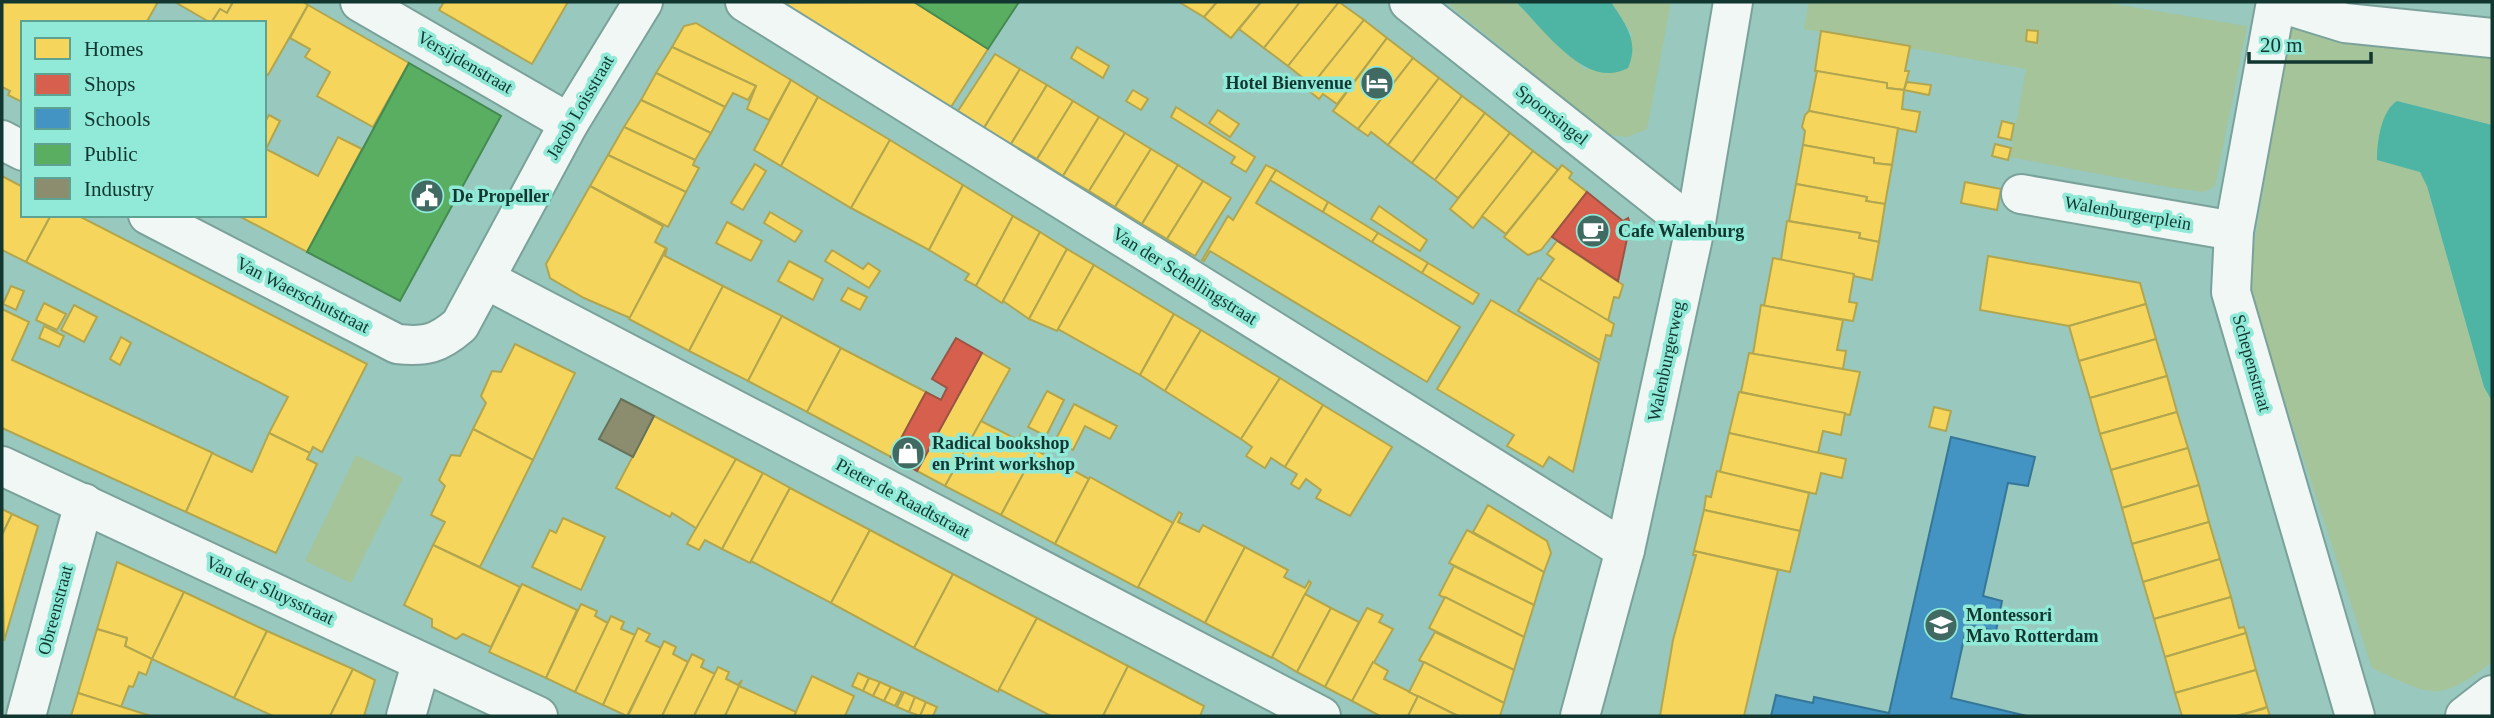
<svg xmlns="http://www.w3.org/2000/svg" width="2494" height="718" viewBox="0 0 2494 718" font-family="'Times New Roman',serif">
	<rect width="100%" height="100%" fill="#98c8be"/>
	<g fill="#a5c499">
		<polygon points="1446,2 1516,2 1585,70 1633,36 1611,2 1671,2 1647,129 1627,137 1609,135"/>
		<polygon points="1809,2 2102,2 2247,26 2215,186 2204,192 2168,187 2010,157 2026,69 1804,29"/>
		<path d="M2290,25L2492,51V125L2397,101L2377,160L2421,172L2427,186L2484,387L2492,401V662C2436,705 2432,695 2372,668L2253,303L2251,265Z"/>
		<polygon points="356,455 403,478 351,583 305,561"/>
	</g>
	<g fill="#4eb5a4">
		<path d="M1516,2H1611C1625,24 1640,41 1628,68C1586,91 1544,29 1516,2Z"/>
		<path d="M2397,101L2492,125V401L2484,387L2427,186L2420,172L2377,160C2377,142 2381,111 2397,101Z"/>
	</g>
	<g fill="#f6d55c" stroke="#b1a64f" stroke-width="2">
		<polygon points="2,2 158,2 146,23 23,23 22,102 8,95 10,91 2,87"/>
		<polygon points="175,2 233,2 227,13 220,9 211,23"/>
		<polygon points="233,2 303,2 308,5 268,75 264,73 264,23 211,23 220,9 227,13"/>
		<polygon points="444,2 568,2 532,64 439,10"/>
		<polygon points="914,2 988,49 951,107 779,3"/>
		<polygon points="1179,2 1217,2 1204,17"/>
		<polygon points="1217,2 1261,2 1231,38 1204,17"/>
		<polygon points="1261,2 1300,2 1264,48 1239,29"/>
		<polygon points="1300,2 1339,2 1288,66 1264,48"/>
		<polygon points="1339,2 1364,20 1312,85 1288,66"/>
		<polygon points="308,5 409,63 373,127 317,96 330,72 305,57 310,49 290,38"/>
		<polygon points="1364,20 1387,38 1337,104 1323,94 1319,99 1308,90"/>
		<polygon points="696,23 791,80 769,120 747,109 756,86 672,47 684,26"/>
		<polygon points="2027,30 2038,31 2037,43 2026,41"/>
		<polygon points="1821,31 1910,46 1905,71 1909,71 1904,90 1887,88 1887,83 1815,71"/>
		<polygon points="1387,38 1413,58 1358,129 1333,111"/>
		<polygon points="672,47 756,86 748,100 733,93 725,107 656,73"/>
		<polygon points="1077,47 1109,66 1103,78 1071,58"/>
		<polygon points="995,54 1020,69 984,128 958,111"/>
		<polygon points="1413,58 1439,78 1388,145 1371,132 1368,136 1358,129"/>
		<polygon points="1020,69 1047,85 1011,144 984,128"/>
		<polygon points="1817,71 1887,83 1887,88 1904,90 1902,109 1920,112 1916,132 1809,111"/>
		<polygon points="656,73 725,107 711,133 641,100"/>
		<polygon points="1439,78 1462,96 1412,163 1388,145"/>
		<polygon points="791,80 818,97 781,166 754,150"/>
		<polygon points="1907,82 1931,85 1929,95 1904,90"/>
		<polygon points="1047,85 1073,101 1037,159 1011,144"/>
		<polygon points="1133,90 1148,99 1141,110 1126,101"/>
		<polygon points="1462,96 1485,113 1435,180 1412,163"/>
		<polygon points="818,97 890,140 851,208 781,166"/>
		<polygon points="641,100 711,133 695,160 624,127"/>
		<polygon points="1073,101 1099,117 1063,176 1037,159"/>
		<polygon points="1176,107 1255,157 1246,172 1231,163 1235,157 1171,117"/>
		<polygon points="1218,110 1239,124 1230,137 1209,123"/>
		<polygon points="1809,111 1898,128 1892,165 1874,163 1874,158 1803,145 1805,131 1802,127 1805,115"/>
		<polygon points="1485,113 1510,133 1458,198 1435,180"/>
		<polygon points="269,115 280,121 266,149 318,176 338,137 362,149 307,252 237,215 264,215 264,124"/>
		<polygon points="1099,117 1125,133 1089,191 1063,176"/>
		<polygon points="2002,121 2014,124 2011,140 1998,137"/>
		<polygon points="624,127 695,160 693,165 699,168 686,192 608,155"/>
		<polygon points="1125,133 1151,149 1115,207 1089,191"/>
		<polygon points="1510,133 1533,151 1473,228 1450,209"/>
		<polygon points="890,140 963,185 929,250 851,208"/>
		<polygon points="1995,144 2011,148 2008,160 1992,156"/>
		<polygon points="1803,145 1874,158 1874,163 1892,165 1885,204 1866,201 1867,197 1796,184"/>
		<polygon points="1151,149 1178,165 1142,224 1115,207"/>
		<polygon points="1533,151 1558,170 1506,234 1482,216"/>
		<polygon points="608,155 686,192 668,227 590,186"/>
		<polygon points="755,164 766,171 743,210 731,203"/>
		<polygon points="1178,165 1203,181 1167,239 1142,224"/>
		<polygon points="1266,165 1276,170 1256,203 1460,327 1427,382 1210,251 1204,261 1202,260 1228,216 1233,220"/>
		<polygon points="1562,165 1572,173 1569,178 1587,192 1541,250 1528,255 1504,237"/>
		<polygon points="1276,170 1328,202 1323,212 1270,180"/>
		<polygon points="2,176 23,187 23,215 51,215 26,262 2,250"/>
		<polygon points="1203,181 1231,198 1195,256 1167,239"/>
		<polygon points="1965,182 2001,189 1997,210 1961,203"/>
		<polygon points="1796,184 1867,197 1866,201 1885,204 1879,242 1859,238 1860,233 1789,221"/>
		<polygon points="963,185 1013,216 976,286 965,280 969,274 929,250"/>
		<polygon points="590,186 663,226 655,242 666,248 630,318 584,298 550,278 546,264"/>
		<polygon points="1328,202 1378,233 1372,242 1323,212"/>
		<polygon points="1379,206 1427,240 1420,251 1371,219"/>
		<polygon points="770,212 802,231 795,242 764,223"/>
		<polygon points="51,215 77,215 367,364 322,452 313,447 310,453 269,433 288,397 26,262"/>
		<polygon points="1013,216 1040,232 1002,303 976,286"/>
		<polygon points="1787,221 1860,233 1859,238 1879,242 1872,280 1781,260"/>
		<polygon points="727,222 762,241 751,261 716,243"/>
		<polygon points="1040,232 1067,249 1029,319 1003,301"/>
		<polygon points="1378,233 1428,263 1422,273 1372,242"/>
		<polygon points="1557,241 1623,285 1619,298 1614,297 1608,321 1540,279 1554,259 1547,254"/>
		<polygon points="667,248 665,256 723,286 689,351 629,319"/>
		<polygon points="1067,249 1094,265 1057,331 1029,319"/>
		<polygon points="832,250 863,269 868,263 880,271 869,288 825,261"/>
		<polygon points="1988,256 2140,283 2146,304 2069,326 1980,310"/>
		<polygon points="1773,258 1854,274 1849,302 1857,303 1853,321 1764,306"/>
		<polygon points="789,261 823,279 813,300 778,281"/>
		<polygon points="1428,263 1479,294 1473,304 1422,273"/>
		<polygon points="1094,265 1174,314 1140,375 1058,329"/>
		<polygon points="1538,278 1614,324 1611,336 1606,335 1600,360 1518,311"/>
		<polygon points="11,286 24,291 16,310 3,304"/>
		<polygon points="723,286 782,316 748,381 689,351"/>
		<polygon points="848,288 867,297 860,310 841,300"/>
		<polygon points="1491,300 1599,363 1573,472 1549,457 1543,467 1507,446 1514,435 1437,389"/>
		<polygon points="44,303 66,314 57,330 36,320"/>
		<polygon points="2146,304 2156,339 2079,361 2069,326"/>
		<polygon points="74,305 97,317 84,342 61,330"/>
		<polygon points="1761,305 1843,320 1837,350 1846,351 1843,369 1753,354"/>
		<polygon points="2,309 29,322 12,360 213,453 186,512 2,428"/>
		<polygon points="1174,314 1201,330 1165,391 1140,375"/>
		<polygon points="782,316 841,348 807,412 748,381"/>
		<polygon points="44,326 64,336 59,347 39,338"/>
		<polygon points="1201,330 1280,378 1241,439 1165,391"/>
		<polygon points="121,337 131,343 120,365 110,359"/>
		<polygon points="2156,339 2167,376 2090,398 2079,361"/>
		<polygon points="515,344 575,373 533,460 473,429 486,403 481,396 492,371 501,372"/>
		<polygon points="841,348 926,392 891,457 807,412"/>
		<polygon points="982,353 1010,369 945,486 917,471"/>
		<polygon points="1749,353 1860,372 1850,415 1741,392"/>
		<polygon points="2167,376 2177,412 2100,434 2090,398"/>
		<polygon points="1280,378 1323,405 1285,467 1271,458 1265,468 1246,456 1252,447 1241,439"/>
		<polygon points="1047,391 1064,400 1046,436 1028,427"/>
		<polygon points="1739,392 1845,413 1841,435 1823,431 1818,453 1729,433"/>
		<polygon points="1074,404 1117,426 1110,439 1085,426 1073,450 1055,441"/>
		<polygon points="1323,405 1392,447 1350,516 1316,498 1321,490 1306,479 1299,489 1291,484 1297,474 1285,467"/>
		<polygon points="1934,407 1951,411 1946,431 1929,427"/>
		<polygon points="2177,412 2188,448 2111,470 2100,434"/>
		<polygon points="654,416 736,459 701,525 696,528 672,513 670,517 616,488"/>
		<polygon points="981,421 1018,440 1021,434 1040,443 1001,515 945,486"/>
		<polygon points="473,429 533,460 480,567 433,545 445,522 431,515 445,486 439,480 451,455 460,456"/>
		<polygon points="269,433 310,453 307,459 317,464 276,553 186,512 212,453 252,472"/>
		<polygon points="1729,433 1846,459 1842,478 1821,473 1816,494 1720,472"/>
		<polygon points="2188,448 2199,485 2122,508 2111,470"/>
		<polygon points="1036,450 1089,479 1055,544 1001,515"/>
		<polygon points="736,459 763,473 722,549 705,540 699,550 687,544"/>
		<polygon points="1717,471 1809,493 1800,531 1704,510 1706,496 1711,497"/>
		<polygon points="763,473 790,488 750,563 722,549"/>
		<polygon points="1090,477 1173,523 1138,588 1055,544"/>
		<polygon points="2199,485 2209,522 2132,544 2122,508"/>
		<polygon points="790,488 870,530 831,603 751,561"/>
		<polygon points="1488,505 1547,541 1551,553 1544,572 1473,532"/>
		<polygon points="2,509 12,514 2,535"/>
		<polygon points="1704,510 1800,531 1790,572 1694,551"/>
		<polygon points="1179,512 1182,514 1178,522 1199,532 1203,525 1245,547 1205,623 1138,587"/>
		<polygon points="12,514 38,526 4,641 2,535"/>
		<polygon points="563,518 605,537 581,590 532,567 550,530 556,533"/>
		<polygon points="2209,522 2220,559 2143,582 2132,544"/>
		<polygon points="870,530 953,574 914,648 831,603"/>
		<polygon points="1467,530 1544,572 1534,605 1449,563"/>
		<polygon points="433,545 520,587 491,647 463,634 456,639 432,627 432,619 404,605"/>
		<polygon points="1245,547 1288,570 1284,577 1305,588 1309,581 1311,583 1272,658 1205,623"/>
		<polygon points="1694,551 1778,570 1744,716 1660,716 1673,640 1696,555 1693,555"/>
		<polygon points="2220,559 2231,597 2154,619 2143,582"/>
		<polygon points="117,562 184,592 152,659 125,646 127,638 97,629"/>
		<polygon points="1454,566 1534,605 1524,637 1439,595"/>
		<polygon points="953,574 1037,618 998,692 914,648"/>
		<polygon points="522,584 577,610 546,678 489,652"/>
		<polygon points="184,592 267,631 234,698 152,659"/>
		<polygon points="1305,594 1331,608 1297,672 1272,657"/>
		<polygon points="1445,597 1524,637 1514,670 1429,628"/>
		<polygon points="2231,597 2239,628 2244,627 2246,633 2165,657 2154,619"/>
		<polygon points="581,604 597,611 595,616 608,623 575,692 546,678"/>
		<polygon points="1331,608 1359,622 1325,687 1297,672"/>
		<polygon points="1367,608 1383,615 1379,622 1393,629 1352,701 1325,687"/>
		<polygon points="611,616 624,622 621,629 635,635 603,705 575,692"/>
		<polygon points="1037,618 1128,666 1103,716 1051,716 999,689"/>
		<polygon points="638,628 650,634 646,641 661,648 627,716 603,705"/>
		<polygon points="97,629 127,638 125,646 152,659 146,675 139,672 133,687 129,686 121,707 78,693"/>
		<polygon points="267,631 353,669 330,716 273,716 234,698"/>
		<polygon points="1435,632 1514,670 1504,703 1419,660"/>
		<polygon points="2246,633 2256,670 2175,693 2165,657"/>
		<polygon points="664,641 676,647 673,654 688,662 662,716 628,716"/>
		<polygon points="692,654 704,660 701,667 715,674 694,716 662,716"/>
		<polygon points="1373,662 1388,671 1384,679 1418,696 1408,716 1380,716 1352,701"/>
		<polygon points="1424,662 1504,703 1500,716 1458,716 1409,692"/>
		<polygon points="1128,666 1204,706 1200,716 1103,716"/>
		<polygon points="718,667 729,672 726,679 738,685 742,680 725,716 694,716"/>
		<polygon points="353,669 375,680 364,716 330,716"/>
		<polygon points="2256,670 2267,707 2237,716 2182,716 2175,693"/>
		<polygon points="858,673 869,678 863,691 852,686"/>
		<polygon points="812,676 854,696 845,716 794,716"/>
		<polygon points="869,678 880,682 873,696 863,691"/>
		<polygon points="880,682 891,687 884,701 873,696"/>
		<polygon points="739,686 796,712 794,716 725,716"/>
		<polygon points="891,687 902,692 895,706 884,701"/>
		<polygon points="904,692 915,697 909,712 897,707"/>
		<polygon points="78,693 151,716 71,716"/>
		<polygon points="1418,696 1458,716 1408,716"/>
		<polygon points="915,697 926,702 920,716 909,712"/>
		<polygon points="926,702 937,707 933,716 920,716"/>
		<polygon points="2267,707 2270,716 2237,716 2263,709"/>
	</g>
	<g fill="#d6604d" stroke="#9b5444" stroke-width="2">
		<polygon points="1587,192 1623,221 1628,218 1633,232 1628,234 1618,281 1552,237"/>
		<polygon points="956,338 982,353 917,471 891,457 926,392 941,400 947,388 932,379"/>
	</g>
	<polygon fill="#4393c3" stroke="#347797" stroke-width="2" points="1951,437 2035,457 2028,486 2008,483 1983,596 2002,601 1996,631 1967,625 1951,698 2027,716 1771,716 1776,695 1813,703 1814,697 1889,713"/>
	<g fill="#5aae61" stroke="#448a52" stroke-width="2">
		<polygon points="914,2 1019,2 988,49"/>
		<polygon points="409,63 501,116 400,301 307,252"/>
	</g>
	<polygon fill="#8c8c6e" stroke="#67725b" stroke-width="2" points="621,399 654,416 633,457 599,439"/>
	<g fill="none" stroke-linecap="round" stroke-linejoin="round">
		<defs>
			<g id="street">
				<polyline points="360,2 569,123"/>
				<polyline points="745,2 1625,550"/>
				<polyline points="1409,2 1695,228"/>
				<polyline points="2276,2 2234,231 2231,292 2355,716"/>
				<polyline points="2277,2 2345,23 2492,38"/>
				<polyline points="2,140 23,151"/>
				<polyline points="2021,194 2234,231"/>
				<path d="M148,215L397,344C426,347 438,344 460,325L569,123L643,2"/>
				<polyline points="485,279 1321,716"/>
				<polyline points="2,466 538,716"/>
				<polyline points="26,716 84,503"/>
				<polyline points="406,716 421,664"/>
				<polyline points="2465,716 2492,695"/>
			</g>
			<polyline id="secondary" points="1580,716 1625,550 1695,228 1733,2"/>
		</defs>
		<use href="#street" stroke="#7ba29a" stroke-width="42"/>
		<use href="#secondary" stroke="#7ba29a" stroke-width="42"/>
		<use href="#street" stroke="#f0f7f5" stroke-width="38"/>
		<use href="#secondary" stroke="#f0f7f5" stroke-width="38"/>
	</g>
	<defs>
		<symbol id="hotel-disc" viewBox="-11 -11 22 22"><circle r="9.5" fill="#406a62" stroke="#91e9d7"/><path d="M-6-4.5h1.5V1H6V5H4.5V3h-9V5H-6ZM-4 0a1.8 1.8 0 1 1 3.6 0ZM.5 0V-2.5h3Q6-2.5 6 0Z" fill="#fff"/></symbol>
		<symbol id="civic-disc" viewBox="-11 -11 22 22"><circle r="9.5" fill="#406a62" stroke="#91e9d7"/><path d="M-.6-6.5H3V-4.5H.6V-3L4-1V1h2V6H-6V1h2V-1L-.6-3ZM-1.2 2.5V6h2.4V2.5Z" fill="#fff"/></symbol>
		<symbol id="cafe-disc" viewBox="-11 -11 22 22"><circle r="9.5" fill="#406a62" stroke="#91e9d7"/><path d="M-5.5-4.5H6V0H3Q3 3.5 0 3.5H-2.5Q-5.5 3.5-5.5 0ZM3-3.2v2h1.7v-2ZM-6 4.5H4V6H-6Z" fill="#fff"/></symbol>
		<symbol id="shop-disc" viewBox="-11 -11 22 22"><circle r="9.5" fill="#406a62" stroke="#91e9d7"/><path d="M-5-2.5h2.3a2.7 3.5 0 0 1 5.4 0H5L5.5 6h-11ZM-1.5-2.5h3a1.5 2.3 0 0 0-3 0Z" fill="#fff"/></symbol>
		<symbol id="school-disc" viewBox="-11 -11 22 22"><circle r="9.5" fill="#406a62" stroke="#91e9d7"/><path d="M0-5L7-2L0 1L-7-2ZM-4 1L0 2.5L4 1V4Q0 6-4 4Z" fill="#fff"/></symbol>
	</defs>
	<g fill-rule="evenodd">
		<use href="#hotel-disc" x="1358" y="64" width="38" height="38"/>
		<use href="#civic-disc" x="408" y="177" width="38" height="38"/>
		<use href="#cafe-disc" x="1574" y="212" width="38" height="38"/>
		<use href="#shop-disc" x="889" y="434" width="38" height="38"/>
		<use href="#school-disc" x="1922" y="606" width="38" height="38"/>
	</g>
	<g text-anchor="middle" stroke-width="7" stroke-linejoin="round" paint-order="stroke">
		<g font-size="18" fill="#113730" stroke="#91e9d7">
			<text transform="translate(465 62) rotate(30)" y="6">Versijdenstraat</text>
			<text transform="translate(580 107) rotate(-60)" y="6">Jacob Loisstraat</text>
			<text transform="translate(1552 115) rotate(38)" y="6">Spoorsingel</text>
			<text transform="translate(2128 213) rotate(10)" y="6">Walenburgerplein</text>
			<text transform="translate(1185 276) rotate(32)" y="6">Van der Schellingstraat</text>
			<text transform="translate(303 295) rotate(27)" y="6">Van Waerschutstraat</text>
			<text transform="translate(1666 361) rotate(-78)" y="6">Walenburgerweg</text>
			<text transform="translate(2252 363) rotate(74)" y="6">Schepenstraat</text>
			<text transform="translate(903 498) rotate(28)" y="6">Pieter de Raadtstraat</text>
			<text transform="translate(270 590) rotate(25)" y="6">Van der Sluysstraat</text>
			<text transform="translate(55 610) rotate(-75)" y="6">Obreenstraat</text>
		</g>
		<g font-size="18" font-weight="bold" fill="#113730" stroke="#91e9d7" text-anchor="start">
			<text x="1352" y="89" text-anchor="end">Hotel Bienvenue</text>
			<text x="452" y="202">De Propeller</text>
			<text x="1618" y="237">Cafe Walenburg</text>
			<text x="932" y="449">Radical bookshop<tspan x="932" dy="21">en Print workshop</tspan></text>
			<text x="1966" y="621">Montessori<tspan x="1966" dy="21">Mavo Rotterdam</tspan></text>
		</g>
	</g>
	<rect width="2494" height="718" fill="none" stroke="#113730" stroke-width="7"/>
	<rect x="21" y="21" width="245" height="196" fill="#91e9d7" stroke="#5ea294" stroke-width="2"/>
	<rect x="35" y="38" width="35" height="21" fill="#f6d55c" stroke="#5ea294" stroke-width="2"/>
	<text x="84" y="56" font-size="21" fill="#113730">Homes</text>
	<rect x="35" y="74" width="35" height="21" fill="#d6604d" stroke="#5ea294" stroke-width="2"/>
	<text x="84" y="91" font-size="21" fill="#113730">Shops</text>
	<rect x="35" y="108" width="35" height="21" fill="#4393c3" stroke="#5ea294" stroke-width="2"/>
	<text x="84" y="126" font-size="21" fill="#113730">Schools</text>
	<rect x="35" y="144" width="35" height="21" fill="#5aae61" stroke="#5ea294" stroke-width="2"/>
	<text x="84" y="161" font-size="21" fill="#113730">Public</text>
	<rect x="35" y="178" width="35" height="21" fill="#8c8c6e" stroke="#5ea294" stroke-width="2"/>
	<text x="84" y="196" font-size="21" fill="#113730">Industry</text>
	<path d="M2249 52v10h122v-10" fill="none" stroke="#113730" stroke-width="3.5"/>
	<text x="2260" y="52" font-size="21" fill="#113730" stroke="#91e9d7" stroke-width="5" paint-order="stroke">20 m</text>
</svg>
